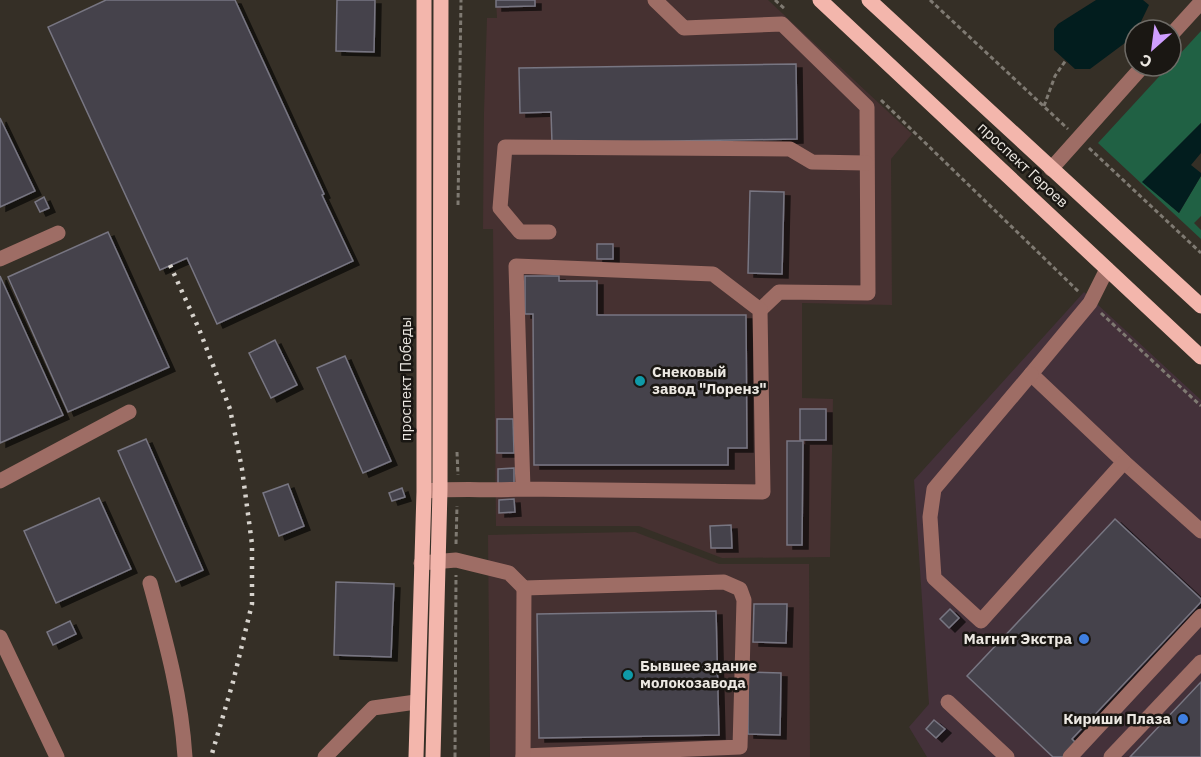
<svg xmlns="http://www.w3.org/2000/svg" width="1201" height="757" viewBox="0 0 1201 757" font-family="'IBM Plex Sans',sans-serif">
	<defs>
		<filter id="shadow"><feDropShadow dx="6" dy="4" stdDeviation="0" flood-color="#0009"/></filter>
	</defs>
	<rect width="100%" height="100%" fill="#352f26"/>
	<polygon fill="#44313a" points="1084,292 1201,400 1201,757 927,757 909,727 929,704 914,480"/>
	<g fill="#463131">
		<polygon points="496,0 768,0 912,134 891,159 892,305 802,303 802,398 833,399 830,557 722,558 639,526 496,526 493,229 483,229 484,112 487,18 497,18"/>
		<polygon points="635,532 719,564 809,564 810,757 490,757 488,535"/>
	</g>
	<polygon fill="#206144" points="1201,31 1201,123 1143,182 1179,213 1201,176 1201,216 1194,223 1201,230 1201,239 1098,143"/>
	<g fill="#021d1e">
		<polygon points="1096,0 1143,0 1149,5 1137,30 1135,30 1133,37 1090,69 1075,69 1054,50 1054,29 1058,24"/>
		<polygon points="1201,123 1201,153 1191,165 1201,173 1201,176 1179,213 1142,182"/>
	</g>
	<g fill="#44424c" stroke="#787682" stroke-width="1.5" filter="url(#shadow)">
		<polygon points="106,0 235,0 324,194 322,195 353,261 217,324 187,258 160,270 48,27"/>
		<polygon points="337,0 375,0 374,52 336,51"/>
		<polygon points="496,0 535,0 535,6 496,7"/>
		<polygon points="796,64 797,139 552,143 551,112 520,113 519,68"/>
		<polygon points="0,118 35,191 0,207"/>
		<polygon points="750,191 784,192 782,274 748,273"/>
		<polygon points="44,197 49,208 40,212 35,202"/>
		<polygon points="108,232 169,367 68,412 8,277"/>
		<rect x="597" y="244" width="16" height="15"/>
		<polygon points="0,276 63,415 0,443"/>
		<polygon points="525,276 559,276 559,281 597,281 597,315 746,315 747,448 728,448 728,465 534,465 533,314 525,314"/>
		<polygon points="275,340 297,385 271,398 249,353"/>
		<polygon points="345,356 391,461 363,473 317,368"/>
		<rect x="800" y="409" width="26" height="31"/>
		<polygon points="497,419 513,419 514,453 497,453"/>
		<polygon points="146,439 203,570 176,582 118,451"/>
		<polygon points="787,441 803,441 802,545 787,545"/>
		<polygon points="514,468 514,484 498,484 498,469"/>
		<polygon points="288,484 304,526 279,536 263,493"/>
		<polygon points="402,488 405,497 392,501 389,493"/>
		<polygon points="99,498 131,569 56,603 24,531"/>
		<polygon points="514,499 515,512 499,513 499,500"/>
		<polygon points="1115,519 1201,599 1201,602 1072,739 1076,743 1063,757 1053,757 967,676"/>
		<polygon points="731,525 732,548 711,548 710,526"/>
		<polygon points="336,582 394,584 391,657 334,655"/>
		<polygon points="754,604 787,604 786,643 753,642"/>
		<polygon points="950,609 959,618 949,628 940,619"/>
		<polygon points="716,611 719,735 539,738 537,614"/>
		<polygon points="70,621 76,634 53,645 47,632"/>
		<polygon points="748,672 781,673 780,735 748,734"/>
		<polygon points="1201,682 1201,757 1130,757"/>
		<polygon points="934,720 945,729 936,738 926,729"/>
	</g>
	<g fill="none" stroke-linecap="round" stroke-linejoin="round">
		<g stroke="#7f7a72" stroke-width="3" stroke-dasharray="4.5 3" stroke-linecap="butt">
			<polyline points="775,0 785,9"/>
			<polyline points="930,0 1068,129"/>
			<polyline points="881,100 1079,292"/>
			<polyline points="1044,106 1055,76 1066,60"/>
			<polyline points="1089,148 1201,253"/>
			<polyline points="458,205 461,0"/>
			<polyline points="1101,313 1201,406"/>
			<polyline points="457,452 458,475"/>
			<polyline points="456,544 457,506"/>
			<polyline points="455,757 456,575"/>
		</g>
		<g stroke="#9e6d65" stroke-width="15">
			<polyline points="655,0 684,28 782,24 867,107 868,293 779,292 760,310"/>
			<polyline points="1171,35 1201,2"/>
			<polyline points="1051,169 1143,66"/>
			<polyline points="549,232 520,232 500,208 505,147 790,149 812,162 866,163"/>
			<polyline points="0,259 58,233"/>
			<polyline points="1107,269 1090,303 1031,374 1124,462 1201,531"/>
			<polyline points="1031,374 934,489 930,517 934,578 981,621 1124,462"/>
			<polyline points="0,481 129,412"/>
			<path d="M427,491C459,488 491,491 523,489L763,492L760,310L713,274L516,266L523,489"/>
			<polyline points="421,563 456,560 509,573 524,588 724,582 740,589 744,600 740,747 523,756"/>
			<path d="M150,583C166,642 181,695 185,757"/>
			<polyline points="0,637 57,757"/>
			<polyline points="948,702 1007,757"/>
			<polyline points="325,757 373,708 416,702"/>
			<polyline points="523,757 524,588"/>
			<polyline points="1070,757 1201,616"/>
			<polyline points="1111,757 1201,662"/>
		</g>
		<g stroke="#f3b6ac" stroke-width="15">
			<polyline points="820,0 1201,357"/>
			<polyline points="869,0 1201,306"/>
			<polyline points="416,757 424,492 424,0"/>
			<polyline points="433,757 440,490 441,0"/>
		</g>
		<polyline stroke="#d7d3cd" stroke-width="4.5" stroke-dasharray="3 6" stroke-linecap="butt" points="170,265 199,329 230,409 242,469 252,544 252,604 233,682 211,757"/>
	</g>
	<g fill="#0f9aa8" stroke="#1a1713" stroke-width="2">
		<circle cx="640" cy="381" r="6"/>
		<circle cx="628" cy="675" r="6"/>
	</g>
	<g fill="#3f7fe0" stroke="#1a1713" stroke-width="2">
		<circle cx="1084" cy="639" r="6"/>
		<circle cx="1183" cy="719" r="6"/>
	</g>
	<g text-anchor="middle" stroke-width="5" stroke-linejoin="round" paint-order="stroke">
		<g font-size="15" fill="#ece8e2" stroke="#1a1713">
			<text transform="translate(1023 165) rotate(43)" y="5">проспект Героев</text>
			<text transform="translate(406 379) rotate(-90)" y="5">проспект Победы</text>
		</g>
		<g font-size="15" font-weight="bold" fill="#ece8e2" stroke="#1a1713" text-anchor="start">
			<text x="652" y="377">Снековый<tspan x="652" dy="17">завод "Лоренз"</tspan></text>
			<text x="1072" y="644" text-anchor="end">Магнит Экстра</text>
			<text x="640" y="671">Бывшее здание<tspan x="640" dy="17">молокозавода</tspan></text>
			<text x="1171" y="724" text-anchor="end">Кириши Плаза</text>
		</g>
	</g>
	<g transform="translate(1153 48) rotate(208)"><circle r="28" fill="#1a1713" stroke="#6e6b66" stroke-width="1.5"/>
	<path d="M0-4.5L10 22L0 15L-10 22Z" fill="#cf9eff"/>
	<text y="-9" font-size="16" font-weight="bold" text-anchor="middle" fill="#ece8e2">С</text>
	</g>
</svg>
